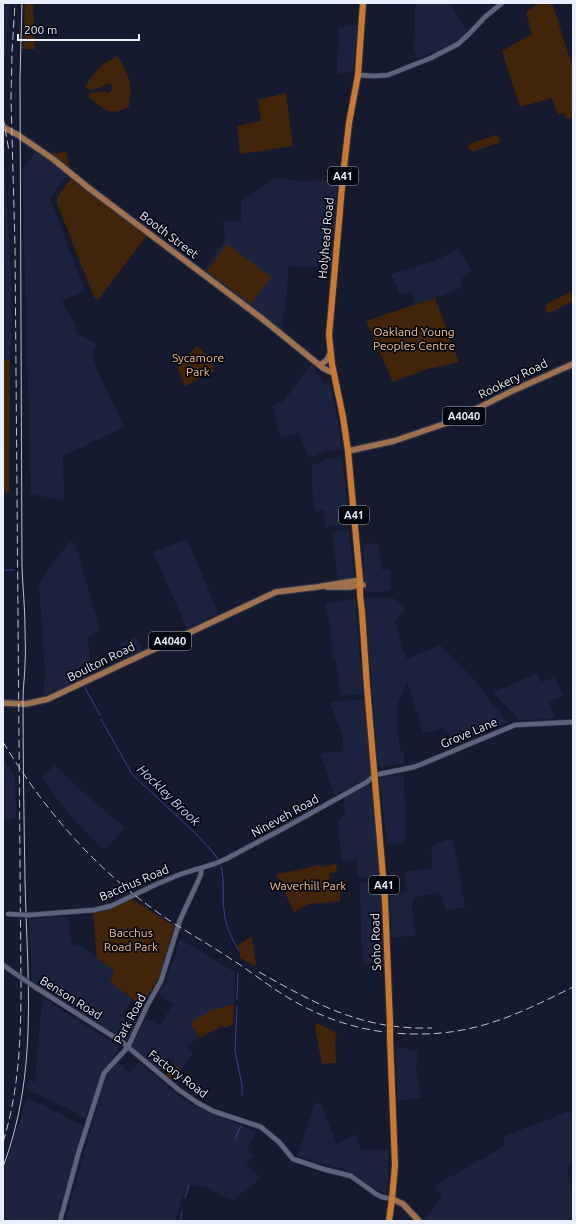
<svg xmlns="http://www.w3.org/2000/svg" width="576" height="1224" viewBox="0 0 576 1224" font-family="Ubuntu,sans-serif">
	<rect width="100%" height="100%" fill="#151a2f"/>
	<g fill="#1c233e">
		<polygon points="3,3 10,3 5,58 3,58"/>
		<polygon points="415,3 450,3 467,31 456,41 447,47 418,58 414,49"/>
		<polygon points="350,25 358,25 353,71 337,75 338,28"/>
		<polygon points="3,137 11,280 9,492 3,493"/>
		<polygon points="37,150 68,175 50,197 51,201 85,291 62,301 76,326 75,329 76,333 97,344 92,355 95,365 124,427 63,456 64,501 31,494 22,170"/>
		<polygon points="276,178 298,181 338,180 331,268 288,266 287,295 281,332 204,270 225,240 223,221 241,221 241,201"/>
		<polygon points="458,249 472,272 462,278 463,280 460,282 463,287 435,298 415,304 411,292 400,295 391,274 437,260"/>
		<polygon points="311,364 315,367 315,374 320,376 323,384 329,383 331,387 338,424 341,449 325,452 309,458 299,433 281,438 272,406 284,401"/>
		<polygon points="342,456 349,523 325,527 324,510 315,511 312,489 312,470 311,466 328,459"/>
		<polygon points="349,530 354,577 338,580 332,532"/>
		<polygon points="187,539 218,612 217,614 187,628 153,552"/>
		<polygon points="69,542 75,543 100,630 88,637 90,661 93,676 43,696 45,675 39,583"/>
		<polygon points="378,543 382,570 390,569 391,591 369,592 365,590 363,544"/>
		<polygon points="355,598 363,694 341,696 336,659 333,658 329,620 325,604"/>
		<polygon points="365,598 393,598 406,609 395,621 403,651 407,659 440,645 472,677 490,701 508,722 454,746 448,731 446,730 444,727 435,731 425,733 423,732 407,682 398,702 398,733 400,751 404,751 404,764 380,767 378,766"/>
		<polygon points="136,636 143,650 127,658 119,643"/>
		<polygon points="537,673 541,682 555,677 563,696 549,702 556,718 520,721 493,693"/>
		<polygon points="364,699 371,776 370,777 334,795 320,753 342,751 343,738 331,706 331,702"/>
		<polygon points="3,757 15,777 16,817 3,822"/>
		<polygon points="54,765 83,792 125,828 104,850 67,812 42,778"/>
		<polygon points="400,775 404,777 406,843 387,844 380,780 382,777"/>
		<polygon points="367,786 370,786 373,788 381,876 379,878 358,877 357,860 342,861 337,821 345,815 344,797"/>
		<polygon points="448,840 452,840 454,843 465,907 446,911 440,892 413,898 412,909 416,935 392,938 390,897 407,891 404,872 433,868 431,846"/>
		<polygon points="360,883 380,883 384,963 363,964 361,936"/>
		<polygon points="68,916 71,943 75,945 79,945 115,971 109,981 132,998 123,1016 136,1023 127,1041 32,982 29,919"/>
		<polygon points="180,939 235,972 234,1004 210,1011 191,1023 199,1036 187,1047 193,1054 181,1070 170,1060 160,1071 132,1047 146,1019 160,1025 173,1004 159,994 166,982"/>
		<polygon points="43,998 118,1046 119,1050 102,1070 86,1118 27,1089 29,1080 35,1082 40,1023"/>
		<polygon points="396,1047 418,1051 416,1064 421,1098 398,1101"/>
		<polygon points="119,1062 129,1072 139,1062 181,1098 198,1108 239,1124 256,1132 247,1149 254,1155 246,1164 261,1178 233,1200 221,1196 210,1188 190,1185 183,1197 175,1221 65,1221 106,1076"/>
		<polygon points="26,1099 31,1099 81,1125 83,1128 56,1221 3,1221 3,1172 23,1110"/>
		<polygon points="315,1102 322,1105 336,1144 357,1134 360,1150 389,1150 388,1179 386,1194 375,1189 358,1176 345,1169 326,1165 297,1156"/>
		<polygon points="573,1110 573,1161 568,1169 569,1182 573,1193 573,1221 425,1221 424,1219 442,1197 434,1186 503,1147 505,1136"/>
	</g>
	<g fill="#42240a">
		<polygon points="25,3 33,3 35,49 23,49"/>
		<polygon points="539,3 552,3 573,68 573,117 566,119 563,113 558,115 552,98 520,107 502,51 532,34 526,12"/>
		<path d="M118,56C123,67 131,78 131,91C130,96 129,102 129,107C108,117 105,109 88,97L90,93L103,91L107,93L110,92L112,89L111,84H106L102,87L90,90L85,87C97,69 98,66 118,56Z"/>
		<polygon points="286,93 293,146 240,154 237,126 261,121 258,100"/>
		<polygon points="496,135 500,138 499,143 473,151 468,149 469,144"/>
		<polygon points="66,152 70,169 52,155 53,153"/>
		<path d="M72,178L147,235L98,300L94,297L57,203C56,194 67,185 72,178Z"/>
		<polygon points="227,244 271,277 251,304 207,271"/>
		<polygon points="573,291 573,301 550,313 546,311 546,306 548,303"/>
		<polygon points="435,298 459,362 427,369 393,382 366,321"/>
		<polygon points="197,346 213,361 214,371 185,386 177,367"/>
		<polygon points="10,360 9,492 3,493 3,361"/>
		<polygon points="336,864 337,872 329,873 330,878 327,880 329,887 340,886 340,901 309,904 294,912 276,874 299,870 319,865 321,867"/>
		<polygon points="132,899 174,926 161,974 142,1006 109,981 115,971 97,958 93,914 101,912"/>
		<polygon points="252,936 256,965 255,966 240,958 240,951 237,946"/>
		<polygon points="234,1004 233,1025 223,1028 222,1026 200,1038 199,1036 190,1023 210,1011"/>
		<polygon points="317,1023 337,1033 335,1039 336,1063 322,1064 315,1029"/>
		<polygon points="176,1065 181,1070 173,1081 165,1074 169,1069 171,1071"/>
	</g>
	<g fill="none" stroke-linecap="round" stroke-linejoin="round">
		<g stroke="#37468f" stroke-width="1">
			<polyline points="3,570 14,570"/>
			<polyline points="85,688 100,715"/>
			<polyline points="101,719 132,774 194,832 212,851 218,859"/>
			<path d="M221,866C225,881 222,896 224,910C225,926 232,938 239,951"/>
			<polyline points="237,999 238,974"/>
			<polyline points="237,1006 235,1051 242,1085 242,1095"/>
			<polyline points="235,1139 241,1126"/>
			<polyline points="185,1198 189,1185"/>
			<polyline points="180,1221 182,1212"/>
		</g>
		<defs>
			<g id="minor">
				<polyline points="358,75 375,76 388,75 431,58 458,44 469,34 485,17 502,3"/>
				<polyline points="29,915 94,910 111,906 157,884 181,874 214,864 226,859 286,827 367,782 375,775 414,767 422,764 515,725 573,722"/>
				<polyline points="3,965 13,972"/>
				<polyline points="35,987 122,1042 179,1090 198,1103 213,1111 261,1127 279,1142 293,1159 323,1169 351,1176 376,1194 382,1197 392,1199"/>
				<polyline points="60,1221 79,1151 104,1073 128,1047 147,1006 161,981 180,920 199,879 201,874 201,869"/>
			</g>
			<g id="major">
				<polyline points="3,127 18,135 53,159 90,189 260,317 323,368 333,373"/>
				<polyline points="320,365 327,360 330,354"/>
				<polyline points="348,451 394,441 444,424 458,418 512,391 573,364"/>
				<polyline points="327,587 349,587 363,585"/>
				<polyline points="3,703 26,704 48,699 276,592 317,587 360,580"/>
				<polyline points="392,1199 403,1204 419,1221"/>
			</g>
			<g id="highway">
				<polyline points="363,3 358,75 349,123 343,176 329,335 332,364 343,417 348,451 360,580 360,595 362,612 367,687 385,900 390,1023"/>
				<polyline points="389,1221 392,1199 395,1165 390,1038"/>
			</g>
		</defs>
		<use href="#minor" stroke="#313445" stroke-width="6"/>
		<use href="#major" stroke="#313445" stroke-width="8"/>
		<use href="#highway" stroke="#313445" stroke-width="8"/>
		<use href="#minor" stroke="#5d657e" stroke-width="4.5"/>
		<use href="#major" stroke="#9e7150" stroke-width="5.5"/>
		<use href="#highway" stroke="#c97931" stroke-width="6"/>
		<path stroke="#babfd0" stroke-width="1" d="M3,1167C39,1072 27,978 25,880C24,820 23,759 23,699C23,687 25,675 25,663C26,652 25,640 25,629C25,609 23,589 22,569L20,78L22,3"/>
		<g stroke="#babfd0" stroke-width="1" stroke-dasharray="8 4" stroke-linecap="butt">
			<polyline points="3,117 9,151"/>
			<path d="M3,742C42,806 89,862 149,906C175,926 204,941 231,959C252,972 272,989 294,1001C331,1023 373,1034 416,1034C476,1035 521,1013 573,987"/>
			<path d="M259,972C318,1005 362,1030 432,1028"/>
			<path d="M3,1142C19,1091 21,1038 21,985L15,247L11,99L12,52L15,3"/>
		</g>
		<defs>
			<g id="minor-bridge">
				<polyline points="8,914 29,915"/>
				<polyline points="13,972 35,987"/>
			</g>
			<polyline id="highway-bridge" points="390,1023 390,1038"/>
		</defs>
		<use href="#minor-bridge" stroke="#313445" stroke-width="6" stroke-linecap="butt"/>
		<use href="#highway-bridge" stroke="#313445" stroke-width="8" stroke-linecap="butt"/>
		<use href="#minor-bridge" stroke="#5d657e" stroke-width="4.5"/>
		<use href="#highway-bridge" stroke="#c97931" stroke-width="6"/>
	</g>
	<g text-anchor="middle" stroke-width="3.5" stroke-linejoin="round" paint-order="stroke">
		<g fill="#04060f" stroke="#a5a9b6" stroke-width="1">
			<rect x="328" y="167" width="30" height="18" rx="3"/>
			<rect x="443" y="407" width="42" height="18" rx="3"/>
			<rect x="339" y="506" width="30" height="18" rx="3"/>
			<rect x="149" y="632" width="42" height="18" rx="3"/>
			<rect x="369" y="876" width="30" height="18" rx="3"/>
		</g>
		<g font-size="11" font-weight="bold" fill="#eaeffe">
			<text x="343" y="180">A41</text>
			<text x="464" y="420">A4040</text>
			<text x="354" y="519">A41</text>
			<text x="170" y="645">A4040</text>
			<text x="384" y="889">A41</text>
		</g>
		<g font-size="12" fill="#eaeffe" stroke="#04060f">
			<text transform="translate(169 235) rotate(37)" y="4">Booth Street</text>
			<text transform="translate(326 238) rotate(-85)" y="4">Holyhead Road</text>
			<text transform="translate(513 379) rotate(-26)" y="4">Rookery Road</text>
			<text transform="translate(101 662) rotate(-26)" y="4">Boulton Road</text>
			<text transform="translate(469 733) rotate(-23)" y="4">Grove Lane</text>
			<text transform="translate(285 816) rotate(-29)" y="4">Nineveh Road</text>
			<text transform="translate(134 883) rotate(-23)" y="4">Bacchus Road</text>
			<text transform="translate(376 942) rotate(-92)" y="4">Soho Road</text>
			<text transform="translate(71 998) rotate(32)" y="4">Benson Road</text>
			<text transform="translate(130 1019) rotate(-62)" y="4">Park Road</text>
			<text transform="translate(178 1074) rotate(37)" y="4">Factory Road</text>
		</g>
		<g font-size="12" fill="#fabf92" stroke="#04060f">
			<text x="414" y="336">Oakland Young<tspan x="414" dy="14">Peoples Centre</tspan></text>
			<text x="198" y="362">Sycamore<tspan x="198" dy="14">Park</tspan></text>
			<text x="308" y="890">Waverhill Park</text>
			<text x="131" y="937">Bacchus<tspan x="131" dy="14">Road Park</tspan></text>
		</g>
		<g font-size="13" font-style="italic" fill="#c7d5ff" stroke="#04060f">
			<text transform="translate(169 795) rotate(44)" y="5">Hockley Brook</text>
		</g>
	</g>
	<rect width="576" height="1224" fill="none" stroke="#eaeffe" stroke-width="8"/>
	<path d="M18 34v6h121v-6" fill="none" stroke="#eaeffe" stroke-width="2"/>
	<text x="24" y="34" font-size="12" fill="#eaeffe" stroke="#04060f" stroke-width="3" paint-order="stroke">200 m</text>
</svg>
